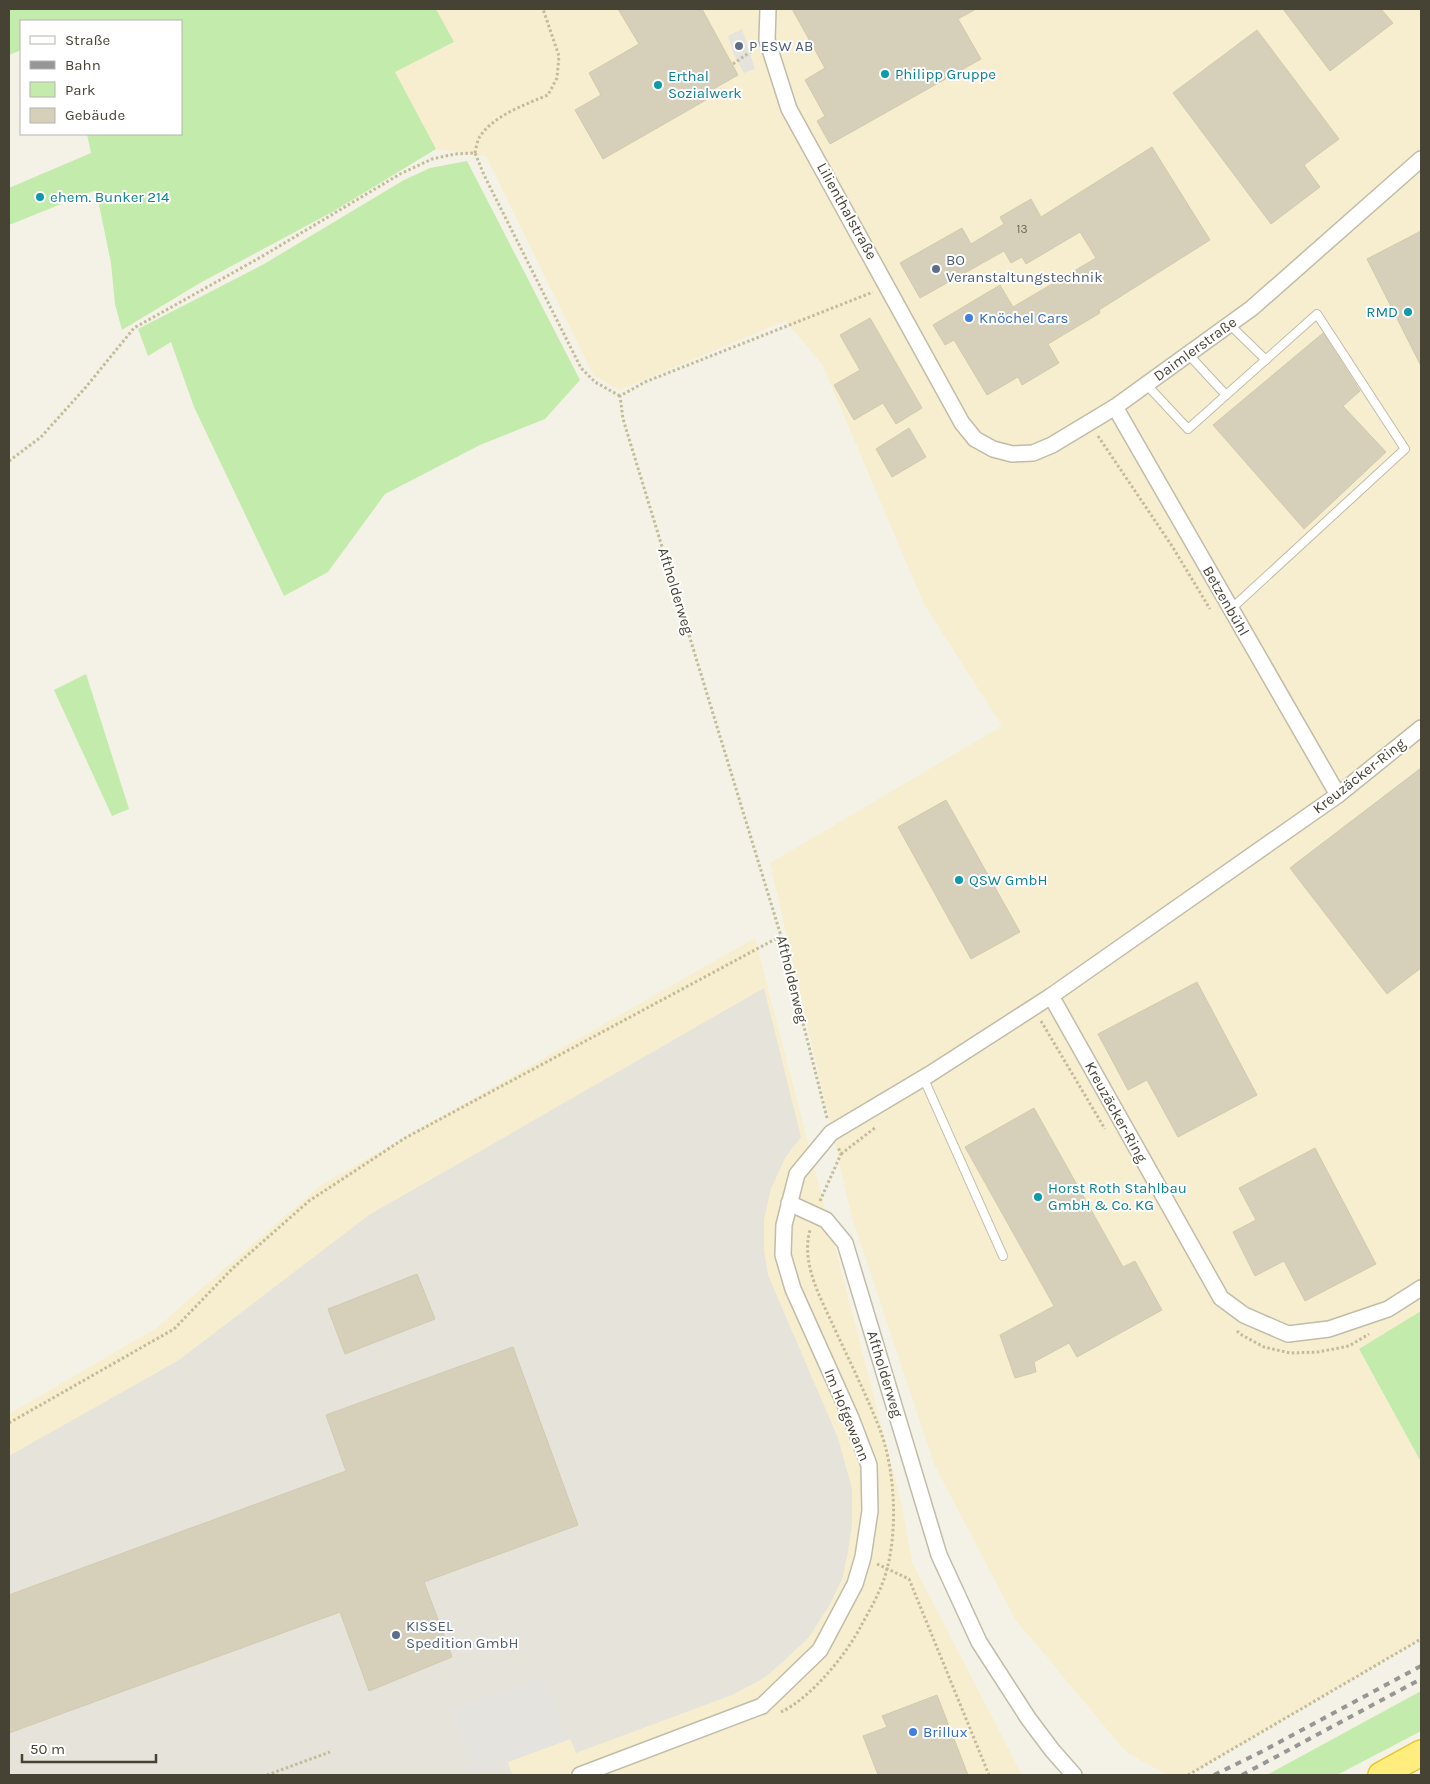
<svg xmlns="http://www.w3.org/2000/svg" width="1430" height="1784" viewBox="0 0 1430 1784" font-family="Karla,sans-serif">
	<rect width="100%" height="100%" fill="#f4f2e6"/>
	<g fill="#f7eecf">
		<polygon points="436,9 1421,9 1421,1311 1359,1350 1421,1462 1421,1639 1188,1775 1167,1775 1126,1752 1015,1619 934,1464 851,1214 770,863 1002,726 924,604 822,364 785,321 619,390 593,375 486,156 436,149 395,72 454,43"/>
		<polygon points="755,938 901,1501 912,1562 1022,1775 9,1775 9,1414 156,1328 321,1185"/>
	</g>
	<polygon fill="#e6e3da" points="764,988 801,1137 785,1158 771,1189 764,1219 764,1250 768,1275 838,1438 852,1489 852,1524 848,1552 842,1579 829,1606 809,1637 785,1660 764,1678 732,1695 576,1753 570,1739 508,1762 512,1775 9,1775 9,1456 179,1360 369,1215"/>
	<g fill="#c3ebab">
		<polygon points="9,9 436,9 454,42 395,72 436,149 334,211 200,283 122,330 115,304 111,263 96,190 9,225 9,188 91,153 87,134 181,134 181,21 21,21 21,50 9,55"/>
		<polygon points="467,161 580,380 545,419 480,445 385,494 328,572 284,596 194,407 171,342 148,356 138,329 264,264 404,180 430,168"/>
		<polygon points="86,674 129,809 112,816 54,690"/>
		<polygon points="1421,1311 1421,1462 1359,1349"/>
		<polygon points="1421,1691 1421,1731 1337,1775 1267,1775"/>
	</g>
	<g fill="#e4e3de">
		<polygon points="742,29 755,69 744,73 734,55 728,36"/>
		<polygon points="545,1676 568,1740 474,1774 451,1710"/>
	</g>
	<g fill="#d6d0ba" stroke="#d2caad">
		<polygon points="618,9 702,9 738,75 703,95 706,100 603,159 575,110 601,95 589,73 639,44"/>
		<polygon points="792,9 976,9 958,19 981,59 830,144 817,121 825,116 805,80 825,68"/>
		<polygon points="1283,9 1381,9 1393,23 1330,71"/>
		<polygon points="1257,30 1339,139 1304,165 1320,187 1271,224 1173,93"/>
		<polygon points="1152,147 1210,240 1099,310 1100,313 1048,344 1059,363 1022,385 1018,377 987,395 954,340 945,345 933,325 1000,285 1013,307 1096,258 1080,232 1026,264 1022,257 1011,263 1004,251 920,298 900,263 962,228 971,244 1004,224 1000,217 1031,199 1041,217"/>
		<polygon points="1421,231 1421,366 1367,259"/>
		<polygon points="870,318 922,408 896,424 883,403 854,420 834,385 860,370 840,335"/>
		<polygon points="1323,333 1360,391 1343,406 1386,452 1304,529 1213,425"/>
		<polygon points="909,428 926,457 892,477 876,449"/>
		<polygon points="1421,768 1421,968 1387,994 1290,868"/>
		<polygon points="946,800 1020,932 971,959 898,827"/>
		<polygon points="1197,982 1257,1095 1178,1137 1147,1080 1128,1090 1098,1034"/>
		<polygon points="1034,1108 1123,1267 1135,1261 1162,1310 1077,1357 1069,1343 1034,1362 1036,1372 1015,1378 1000,1335 1054,1306 965,1147"/>
		<polygon points="1315,1148 1376,1264 1305,1301 1284,1261 1255,1276 1233,1232 1256,1220 1239,1188"/>
		<polygon points="417,1274 435,1319 345,1354 328,1309"/>
		<polygon points="513,1347 578,1525 424,1582 452,1657 369,1691 340,1612 9,1733 9,1595 346,1471 326,1415"/>
		<polygon points="937,1695 968,1775 878,1775 863,1736 887,1727 882,1716"/>
	</g>
	<g fill="none" stroke-linecap="round" stroke-linejoin="round">
		<defs>
			<g id="service">
				<polyline points="1229,324 1266,360"/>
				<polyline points="1188,354 1226,395"/>
				<polyline points="1146,384 1188,429 1317,314 1405,449 1231,609"/>
				<polyline points="923,1077 1003,1256"/>
			</g>
			<g id="minor">
				<polyline points="768,9 767,40 789,109 962,423 975,439 993,449 1012,454 1033,453 1052,445 1115,407 1252,308 1421,159"/>
				<polyline points="1115,407 1338,795"/>
				<polyline points="1051,996 1221,1298 1244,1315 1288,1334 1329,1329 1388,1309 1421,1288"/>
				<polyline points="789,1203 826,1220 845,1243 939,1555 979,1642 1028,1718 1052,1750 1074,1775"/>
				<polyline points="580,1775 762,1706 820,1650 855,1584 863,1557 870,1511 869,1465 851,1418 793,1289 783,1255 784,1225 797,1174 831,1133 930,1074 1051,996 1338,795 1421,728"/>
			</g>
			<polyline id="trunk" points="1381,1775 1421,1753"/>
		</defs>
		<use href="#service" stroke="#c0bca7" stroke-width="10"/>
		<use href="#minor" stroke="#c0bca7" stroke-width="18"/>
		<use href="#trunk" stroke="#e8c52c" stroke-width="28"/>
		<g stroke="#c3bb98" stroke-width="3" stroke-dasharray="2.5 2.5" stroke-linecap="butt">
			<polyline points="733,64 753,50"/>
			<path d="M475,153C476,148 477,142 479,138C492,116 526,104 548,95L557,78L559,56L543,9"/>
			<polyline points="1098,436 1172,546 1210,609"/>
			<polyline points="9,461 41,437 86,387 134,328 261,257 400,174 432,159 455,154 475,153 484,175 581,368 595,382 620,396"/>
			<polyline points="1041,1021 1105,1129"/>
			<polyline points="827,1118 781,936 623,419 620,396 645,382 873,292"/>
			<polyline points="841,1154 876,1127"/>
			<polyline points="820,1201 841,1154 838,1147"/>
			<polyline points="1237,1331 1240,1334 1264,1347 1290,1353 1318,1352 1349,1346 1369,1334"/>
			<polyline points="9,1423 174,1329 233,1268 309,1201 405,1138 781,936"/>
			<polyline points="877,1564 909,1579 989,1775"/>
			<path d="M781,1712C811,1698 847,1654 862,1624C872,1606 882,1589 887,1569C898,1527 895,1468 879,1427C865,1392 848,1358 832,1323C819,1295 801,1262 810,1230"/>
			<polyline points="267,1775 330,1752"/>
			<polyline points="1188,1775 1421,1639"/>
		</g>
		<use href="#service" stroke="#fff" stroke-width="8"/>
		<use href="#minor" stroke="#fff" stroke-width="15"/>
		<use href="#trunk" stroke="#ffee7d" stroke-width="25"/>
		<g stroke="#969696" stroke-width="4" stroke-dasharray="6 6" stroke-linecap="butt">
			<polyline points="1214,1775 1261,1752 1421,1666"/>
			<polyline points="1242,1775 1421,1679"/>
		</g>
	</g>
	<g fill="#5c6f8a" stroke="#fff" stroke-width="2">
		<circle cx="739" cy="46" r="5"/>
		<circle cx="936" cy="269" r="5"/>
		<circle cx="396" cy="1635" r="5"/>
	</g>
	<g fill="#0f9aa8" stroke="#fff" stroke-width="2">
		<circle cx="885" cy="74" r="5"/>
		<circle cx="658" cy="85" r="5"/>
		<circle cx="40" cy="197" r="5"/>
		<circle cx="1408" cy="312" r="5"/>
		<circle cx="959" cy="880" r="5"/>
		<circle cx="1038" cy="1197" r="5"/>
	</g>
	<g fill="#3f7fe0" stroke="#fff" stroke-width="2">
		<circle cx="969" cy="318" r="5"/>
		<circle cx="913" cy="1732" r="5"/>
	</g>
	<g text-anchor="middle" stroke-width="4" stroke-linejoin="round" paint-order="stroke">
		<g font-size="12" fill="#6b6656">
			<text x="1022" y="233">13</text>
		</g>
		<g font-size="15" fill="#4e5e75" stroke="#fff" text-anchor="start">
			<text x="749" y="51">P ESW AB</text>
			<text x="946" y="265">BO<tspan x="946" dy="17">Veranstaltungstechnik</tspan></text>
			<text x="406" y="1631">KISSEL<tspan x="406" dy="17">Spedition GmbH</tspan></text>
		</g>
		<g font-size="15" fill="#0d838f" stroke="#fff" text-anchor="start">
			<text x="895" y="79">Philipp Gruppe</text>
			<text x="668" y="81">Erthal<tspan x="668" dy="17">Sozialwerk</tspan></text>
			<text x="50" y="202">ehem. Bunker 214</text>
			<text x="1398" y="317" text-anchor="end">RMD</text>
			<text x="969" y="885">QSW GmbH</text>
			<text x="1048" y="1193">Horst Roth Stahlbau<tspan x="1048" dy="17">GmbH &amp; Co. KG</tspan></text>
		</g>
		<g font-size="15" fill="#474334" stroke="#fff">
			<text transform="translate(847 211) rotate(61)" y="5">Lilienthalstraße</text>
			<text transform="translate(1195 349) rotate(-36)" y="5">Daimlerstraße</text>
			<text transform="translate(676 591) rotate(73)" y="5">Aftholderweg</text>
			<text transform="translate(1226 601) rotate(60)" y="5">Betzenbühl</text>
			<text transform="translate(1359 776) rotate(-38)" y="5">Kreuzäcker-Ring</text>
			<text transform="translate(792 979) rotate(76)" y="5">Aftholderweg</text>
			<text transform="translate(1116 1112) rotate(61)" y="5">Kreuzäcker-Ring</text>
			<text transform="translate(885 1374) rotate(73)" y="5">Aftholderweg</text>
			<text transform="translate(847 1415) rotate(68)" y="5">Im Hofgewann</text>
		</g>
		<g font-size="15" fill="#366cbe" stroke="#fff" text-anchor="start">
			<text x="979" y="323">Knöchel Cars</text>
			<text x="923" y="1737">Brillux</text>
		</g>
	</g>
	<rect width="1430" height="1784" fill="none" stroke="#474334" stroke-width="20"/>
	<rect x="20" y="20" width="162" height="115" fill="#ffffff" stroke="#b5b4ae"/>
	<rect x="30" y="36" width="25" height="8" fill="#ffffff" stroke="#b5b4ae"/>
	<text x="65" y="45" font-size="15" fill="#474334">Straße</text>
	<rect x="30" y="61" width="25" height="8" fill="#969696" stroke="#b5b4ae"/>
	<text x="65" y="70" font-size="15" fill="#474334">Bahn</text>
	<rect x="30" y="82" width="25" height="15" fill="#c3ebab" stroke="#b5b4ae"/>
	<text x="65" y="95" font-size="15" fill="#474334">Park</text>
	<rect x="30" y="108" width="25" height="15" fill="#d6d0ba" stroke="#b5b4ae"/>
	<text x="65" y="120" font-size="15" fill="#474334">Gebäude</text>
	<path d="M22 1754v8h134v-8" fill="none" stroke="#474334" stroke-width="2.5"/>
	<text x="30" y="1754" font-size="15" fill="#474334" stroke="#ffffff" stroke-width="4" paint-order="stroke">50 m</text>
</svg>
